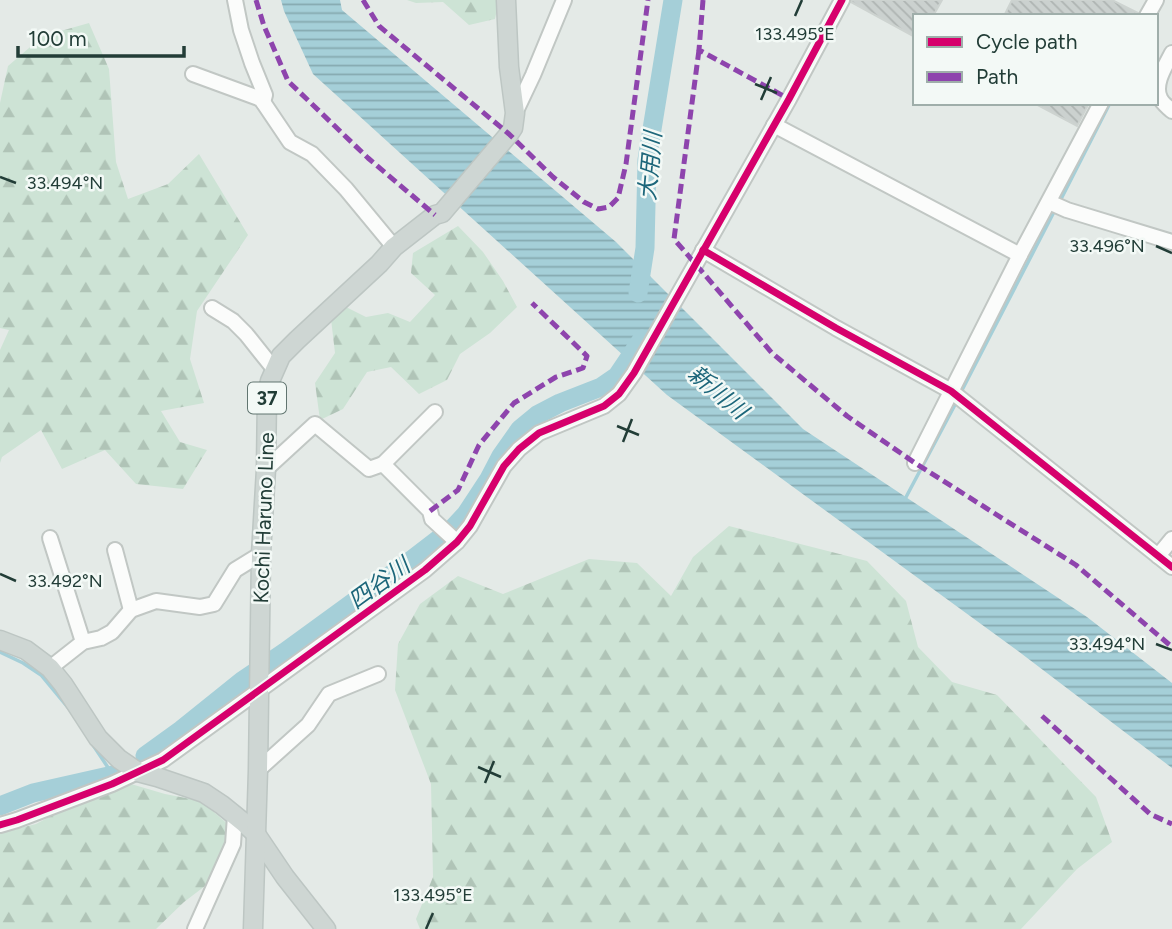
<svg xmlns="http://www.w3.org/2000/svg" width="1172" height="929" viewBox="0 0 1172 929" font-family="Figtree,'Noto Sans JP',sans-serif">
	<defs>
		<pattern id="forest-firs" width="22" height="20" patternUnits="userSpaceOnUse" patternTransform="scale(1.75)"><rect width="22" height="20" fill="#cde3d5"/><path d="M5 1l3.5 6h-7zM16 11l3.5 6h-7z" fill="#b0c4b7"/></pattern>
		<pattern id="water-rules" width="6" height="5" patternUnits="userSpaceOnUse" patternTransform="scale(1.75)"><rect width="6" height="5" fill="#a5cfd8"/><path d="M0 2.5h6" fill="none" stroke="#86a9b0"/></pattern>
		<pattern id="building-back-hatch" width="6" height="6" patternUnits="userSpaceOnUse" patternTransform="scale(1.75)"><rect width="6" height="6" fill="#cbd1cf"/><path d="M-1 5l2 2M0 0l6 6M5-1l2 2" fill="none" stroke="#aeb4b2"/></pattern>
	</defs>
	<rect width="100%" height="100%" fill="#e4eae7"/>
	<g fill="url(#forest-firs)">
		<polygon points="407,0 499,0 495,19 469,25 443,2 416,3"/>
		<polygon points="89,23 109,69 116,162 128,199 168,184 199,154 248,235 197,311 190,359 204,403 161,411 180,442 207,450 183,489 136,484 105,450 62,469 41,430 2,457 0,463 0,350 9,330 0,328 0,103 8,66 43,36"/>
		<polygon points="458,226 483,252 503,281 517,307 490,333 460,354 447,380 419,394 391,367 367,372 343,409 320,420 315,383 335,353 331,319 344,306 366,317 388,313 410,322 435,295 411,273 413,253"/>
		<polygon points="729,526 867,561 906,601 918,647 952,682 997,695 1096,797 1112,842 1077,869 1021,929 420,929 416,919 433,877 431,784 395,690 398,644 420,604 458,576 503,594 589,559 637,563 671,596 693,557"/>
		<polygon points="131,784 165,794 201,801 230,826 222,855 209,883 184,902 156,929 0,929 0,833 36,824 96,792"/>
	</g>
	<polygon fill="url(#water-rules)" points="281,0 340,0 342,10 616,242 803,429 1087,617 1172,683 1172,768 1018,651 667,395 313,74 284,11"/>
	<g fill="none" stroke-linecap="round" stroke-linejoin="round">
		<g stroke="#a5cfd8" stroke-width="3.5">
			<polyline points="1060,201 1110,103"/>
			<polyline points="960,394 1056,208"/>
			<polyline points="905,499 957,401"/>
			<polyline points="0,652 23,663 41,675 70,710"/>
			<polyline points="93,745 113,775"/>
		</g>
		<g stroke="#a5cfd8" stroke-width="19">
			<polyline points="638,293 645,248 647,160 673,0"/>
			<polyline points="145,756 181,730 242,681 285,652 410,561 453,528 466,514 489,479 501,456 520,429 537,415 560,403 601,387 617,376 642,339"/>
			<polyline points="0,806 33,793 113,775"/>
		</g>
	</g>
	<g fill="url(#building-back-hatch)" stroke="#cdd3d0" stroke-width="2">
		<polygon points="852,0 942,0 933,16 915,16 915,37 851,2"/>
		<polygon points="1012,0 1112,0 1138,13 1137,16 1004,16"/>
		<polygon points="1034,103 1089,103 1077,126"/>
	</g>
	<g fill="none" stroke-linecap="round" stroke-linejoin="round">
		<defs>
			<g id="minor">
				<polyline points="235,0 241,30 252,63 265,95 263,102"/>
				<polyline points="1147,16 1156,0"/>
				<path d="M1172,53C1166,65 1153,84 1160,98C1162,103 1168,107 1172,111"/>
				<polyline points="193,74 261,99 290,142 312,154 346,189 394,247"/>
				<polyline points="515,113 533,75 564,0"/>
				<polyline points="774,125 1020,255"/>
				<polyline points="1049,202 1067,210 1172,242"/>
				<polyline points="703,250 836,328 951,391 1172,567"/>
				<polyline points="212,308 233,321 246,334 274,369"/>
				<polyline points="915,463 1020,255 1101,103"/>
				<polyline points="383,464 435,412"/>
				<polyline points="266,469 315,424 369,469 383,464 430,511 432,519 457,542"/>
				<polyline points="50,538 83,642"/>
				<polyline points="115,550 131,610"/>
				<polyline points="1158,556 1172,539"/>
				<polyline points="50,668 83,642 101,638 112,632 131,610 156,601 200,607 214,604 235,570 261,554"/>
				<polyline points="258,770 308,725 329,694 378,674"/>
				<polyline points="0,825 17,820 112,784 163,760 425,570 457,542 470,526 504,466 519,449 539,433 604,406 619,394 634,373 789,99 842,0"/>
				<polyline points="195,929 233,844 235,816"/>
			</g>
			<g id="major">
				<polyline points="0,640 26,650 50,668 63,684 98,738 119,759 138,772 157,777 204,793 222,805 243,822 256,834 285,877 326,929"/>
				<polyline points="253,929 258,770 261,554 266,469 267,394 270,381 281,356 297,340 379,264 394,247 435,215 442,213 509,134 513,128 515,113 509,67 506,0"/>
			</g>
		</defs>
		<use href="#minor" stroke="#c1c7c4" stroke-width="18"/>
		<use href="#major" stroke="#bdc6c3" stroke-width="21"/>
		<use href="#minor" stroke="#fbfcfb" stroke-width="14"/>
		<use href="#major" stroke="#ced6d3" stroke-width="18"/>
		<g stroke="#8e44ad" stroke-width="5" stroke-dasharray="10 5" stroke-linecap="butt">
			<polyline points="256,0 264,26 288,81 368,158 435,215"/>
			<polyline points="363,0 379,26 509,134 553,177 584,202 598,209 609,207 618,198 626,164 648,0"/>
			<polyline points="703,0 699,50 789,99"/>
			<polyline points="699,50 674,239 772,353 847,416 915,463 1076,565 1172,647"/>
			<polyline points="430,511 458,490 479,445 514,403 556,377 583,368 587,356 532,303"/>
			<polyline points="1042,716 1150,814 1172,824"/>
		</g>
		<defs>
			<g id="cycleway">
				<polyline points="703,250 836,328 951,391 1172,567"/>
				<polyline points="0,825 17,820 112,784 163,760 425,570 457,542 470,526 504,466 519,449 539,433 604,406 619,394 634,373 789,99 842,0"/>
			</g>
		</defs>
		<use href="#cycleway" stroke="#f3f9f6" stroke-width="11"/>
		<use href="#cycleway" stroke="#d6006c" stroke-width="7"/>
	</g>
	<path fill="none" stroke="#223d37" stroke-width="2.5" d="M795,16L802,0M755,84L777,93M761,100L771,77M0,177L16,183M1156,246L1172,253M617,426L639,435M623,442L632,419M0,574L16,581M1156,644L1172,650M478,767L501,777M485,783L494,761M426,929L433,913"/>
	<g text-anchor="middle" stroke-width="5" stroke-linejoin="round" paint-order="stroke">
		<rect fill="#f3f9f6" stroke="#617570" stroke-width="2" x="248" y="382.5" width="38" height="31" rx="5"/>
		<g font-size="19" font-weight="bold" fill="#223d37">
			<text x="267" y="405">37</text>
		</g>
		<g font-size="21" fill="#223d37" stroke="#f3f9f6">
			<text transform="translate(264 518) rotate(-88)" y="7">Kochi Haruno Line</text>
		</g>
		<g font-size="23" font-style="italic" fill="#1c667a" stroke="#f3f9f6">
			<text transform="translate(650 166) rotate(-85)" y="8">大用川</text>
			<text transform="translate(718 392) rotate(40)" y="8">新川川</text>
			<text transform="translate(379 583) rotate(-36)" y="8">四谷川</text>
		</g>
	</g>
	<g font-size="18" text-anchor="middle" fill="#223d37" stroke="#f3f9f6" stroke-width="5" stroke-linejoin="round" paint-order="stroke">
		<text x="795" y="40">133.495°E</text>
		<text x="65" y="189">33.494°N</text>
		<text x="1107" y="252">33.496°N</text>
		<text x="65" y="587">33.492°N</text>
		<text x="1107" y="650">33.494°N</text>
		<text x="433" y="901">133.495°E</text>
	</g>
	<rect x="913" y="14" width="245" height="91" fill="#f3f9f6" stroke="#9faeaa" stroke-width="2"/>
	<rect x="927" y="37" width="35" height="10" fill="#d6006c" stroke="#9faeaa" stroke-width="2"/>
	<text x="976" y="49" font-size="21" fill="#223d37">Cycle path</text>
	<rect x="927" y="72" width="35" height="10" fill="#8e44ad" stroke="#9faeaa" stroke-width="2"/>
	<text x="976" y="84" font-size="21" fill="#223d37">Path</text>
	<path d="M18 46v10h166v-10" fill="none" stroke="#223d37" stroke-width="3.5"/>
	<text x="28" y="46" font-size="21" fill="#223d37" stroke="#f3f9f6" stroke-width="5" paint-order="stroke">100 m</text>
</svg>
